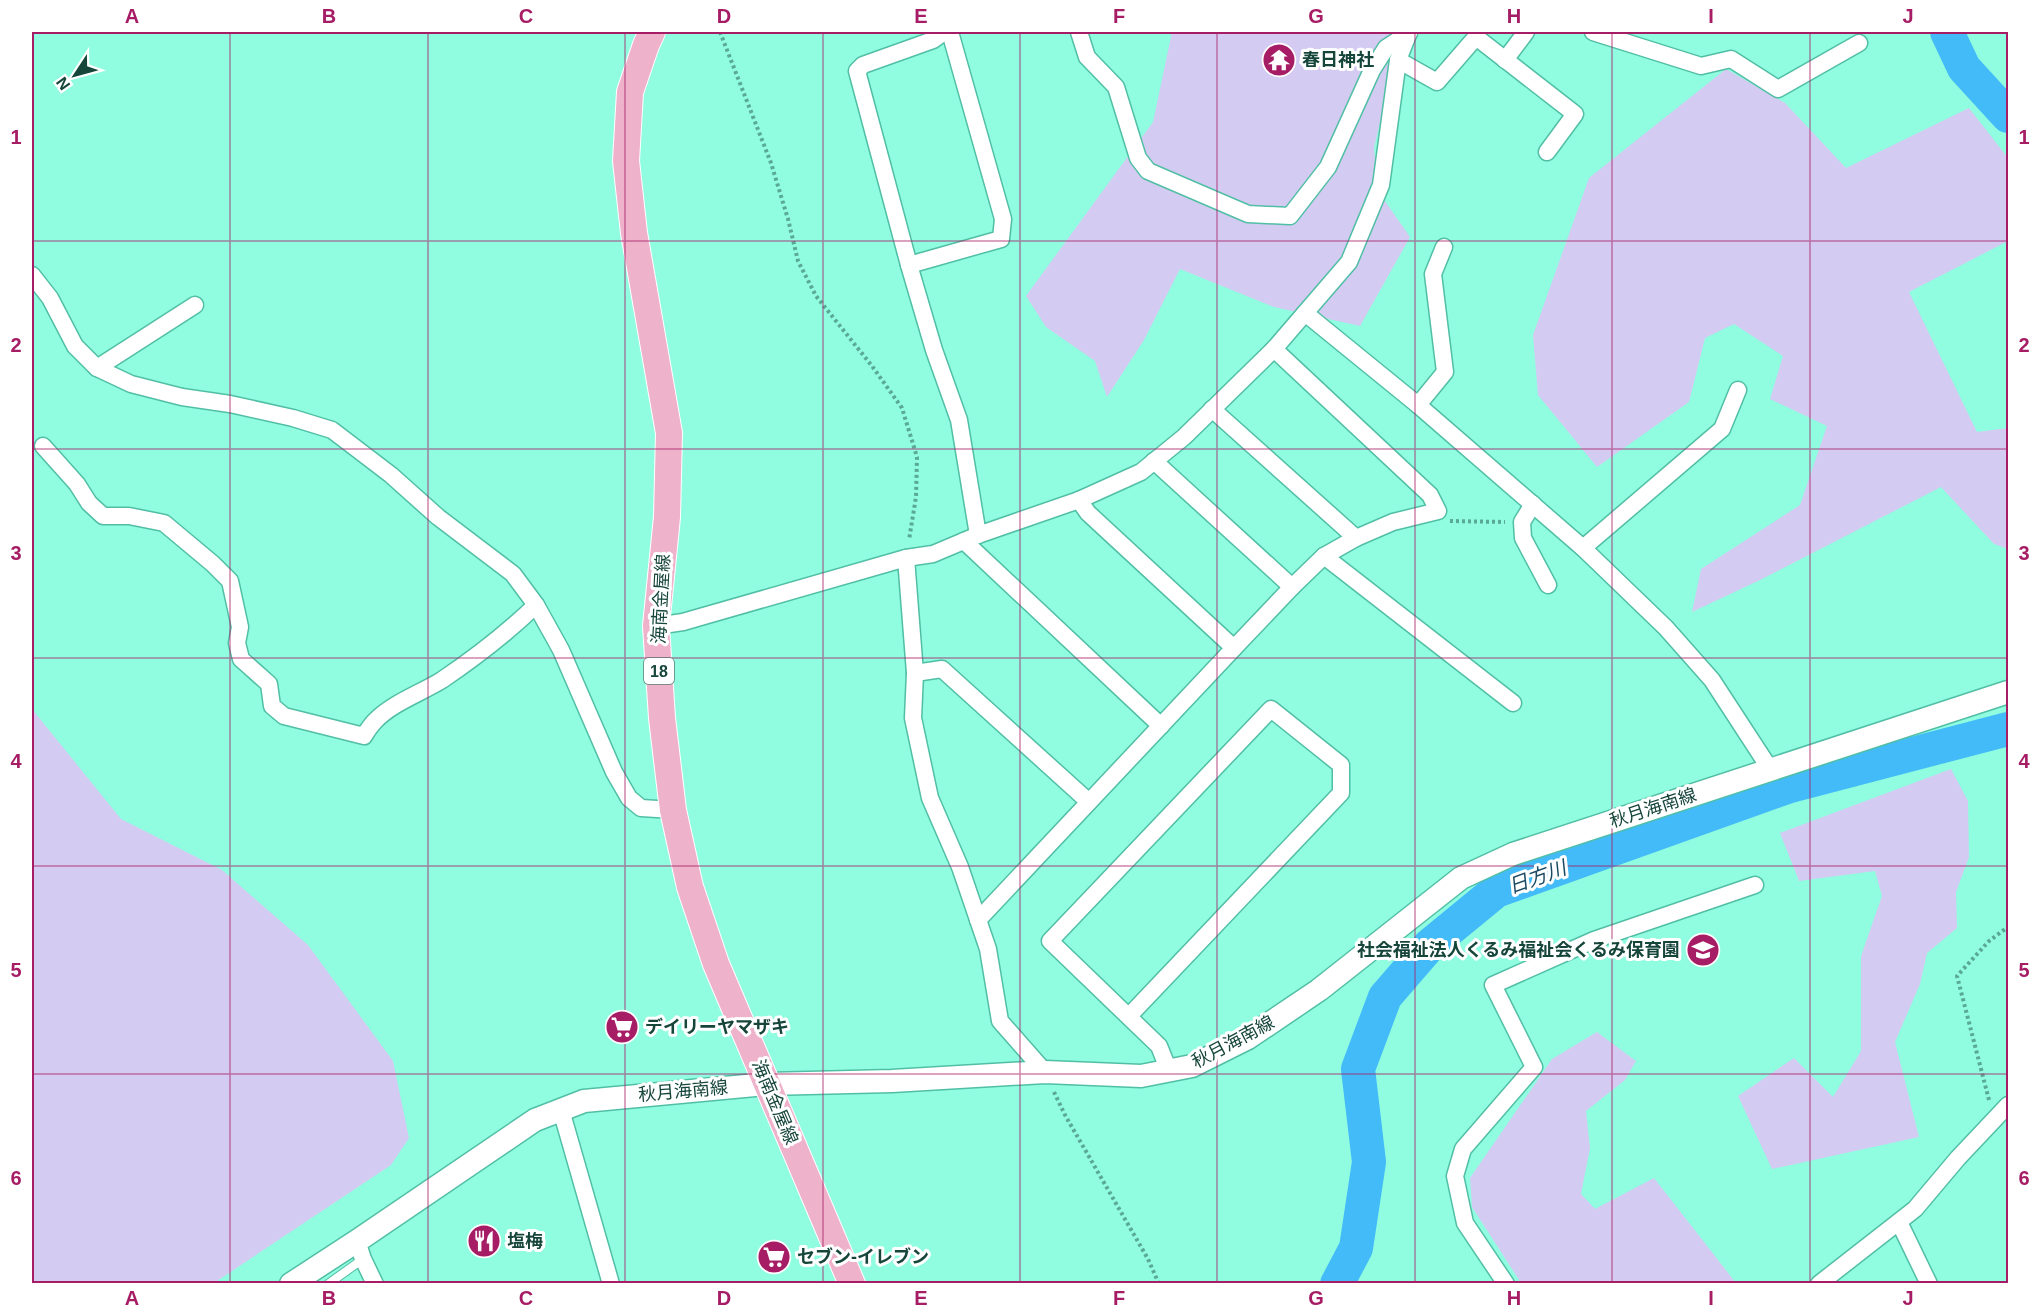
<svg xmlns="http://www.w3.org/2000/svg" width="2040" height="1315" viewBox="0 0 2040 1315" font-family="Helvetica,'Noto Sans JP',sans-serif">
	<rect width="100%" height="100%" fill="#90fce0"/>
	<g fill="#d4cbf2">
		<polygon points="1172,32 1401,32 1374,148 1378,191 1410,237 1360,326 1274,307 1180,269 1144,340 1107,397 1095,361 1046,327 1026,296 1153,122"/>
		<polygon points="1726,69 1785,103 1846,168 1969,108 2008,158 2008,241 1909,292 1977,432 2008,428 2008,549 1994,544 1941,487 1760,580 1692,612 1701,569 1800,505 1827,426 1770,399 1783,356 1734,324 1705,338 1689,402 1597,467 1538,395 1533,335 1589,178"/>
		<polygon points="32,709 121,819 222,870 308,945 393,1061 409,1138 391,1165 214,1283 32,1283"/>
		<polygon points="1951,769 1968,801 1969,857 1956,892 1957,928 1927,953 1920,984 1895,1042 1919,1137 1772,1169 1738,1096 1794,1058 1833,1097 1861,1051 1861,956 1882,896 1875,871 1799,881 1780,833"/>
		<polygon points="1597,1032 1636,1061 1625,1080 1586,1111 1590,1148 1581,1194 1595,1209 1654,1178 1736,1283 1521,1283 1472,1207 1470,1178 1552,1059"/>
	</g>
	<g fill="none" stroke-linecap="round" stroke-linejoin="round">
		<g stroke="#42bbf8" stroke-width="34">
			<polyline points="1947,32 1964,68 2008,116"/>
			<polyline points="1337,1284 1356,1248 1369,1162 1358,1069 1385,997 1429,946 1496,891 1790,786 2008,729"/>
		</g>
		<defs>
			<polyline id="service" points="328,1284 363,1259"/>
			<g id="minor">
				<polyline points="950,32 1003,219 1001,239 909,265 934,350 959,420 978,535"/>
				<polyline points="1079,32 1087,57 1116,87 1138,158 1148,171 1248,214 1290,216 1328,167 1372,70 1386,48 1409,33"/>
				<polyline points="1593,32 1701,66 1731,59 1778,89 1859,43"/>
				<polyline points="1398,60 1437,82 1476,37 1575,114 1547,152"/>
				<polyline points="1505,60 1526,32"/>
				<polyline points="909,265 857,71 863,65 933,40 944,32"/>
				<polyline points="32,275 50,298 75,346 97,368 131,384 182,397 230,404 293,418 332,430 391,475 438,517 513,574 536,605 561,650 614,772 629,798 641,808 673,810"/>
				<polyline points="1305,313 1418,405 1583,548 1666,628 1712,680 1770,769"/>
				<polyline points="97,368 195,305"/>
				<polyline points="1418,405 1445,372 1433,274 1444,247"/>
				<polyline points="1212,409 1356,538 1393,522 1438,511 1430,495 1274,349"/>
				<path d="M43,446L77,484L89,503L103,516H129L164,523L213,564L230,581L240,627L237,643L241,659L269,684L272,706L284,716L364,736C367,731 371,725 375,721C392,703 421,693 442,680C476,657 507,633 536,605"/>
				<polyline points="1154,461 1292,587 1324,556 1356,538"/>
				<polyline points="1079,500 1088,513 1234,648 1292,587"/>
				<polyline points="1533,504 1522,522 1523,538 1548,585"/>
				<polyline points="964,541 1161,726"/>
				<polyline points="1583,548 1722,429 1738,390"/>
				<polyline points="1324,556 1513,703"/>
				<polyline points="906,558 915,673 913,718 930,798 960,867 988,949 1000,1021 1045,1072"/>
				<polyline points="656,626 683,622 906,558 933,554 978,535 1079,500 1141,472 1184,437 1274,349 1349,262 1381,185 1398,60 1409,32"/>
				<polyline points="915,673 942,669 1089,802"/>
				<polyline points="978,920 1234,648"/>
				<polyline points="1129,1016 1341,793 1341,765 1271,709 1050,941 1159,1046 1169,1071"/>
				<polyline points="561,1110 611,1284"/>
				<polyline points="1899,1222 1929,1284"/>
				<polyline points="357,1241 363,1259 375,1284"/>
				<polyline points="1506,1284 1465,1223 1455,1176 1463,1149 1534,1067 1493,985 1594,940 1755,885"/>
				<polyline points="1819,1284 1915,1209 1958,1158 2008,1105"/>
			</g>
			<polyline id="secondary" points="291,1284 357,1241 535,1120 584,1101 767,1084 892,1081 1045,1072 1141,1076 1192,1066 1248,1038 1319,990 1461,878 1513,854 2008,692"/>
			<polyline id="primary" points="652,32 646,45 630,92 626,161 634,233 669,433 667,517 656,626 662,718 673,810 690,887 716,964 852,1284"/>
		</defs>
		<use href="#service" stroke="#51bfa5" stroke-width="10"/>
		<use href="#minor" stroke="#51bfa5" stroke-width="19"/>
		<use href="#secondary" stroke="#51bfa5" stroke-width="25"/>
		<use href="#primary" stroke="#fff" stroke-width="28"/>
		<g stroke="#59a995" stroke-width="4" stroke-dasharray="3 3" stroke-linecap="butt">
			<polyline points="720,32 771,163 788,219 798,261 816,296 872,366 902,408 917,457 916,497 909,540"/>
			<polyline points="1450,521 1505,522"/>
			<polyline points="1054,1092 1065,1115 1148,1259 1159,1284"/>
			<polyline points="1989,1100 1957,976 1989,941 2008,927"/>
		</g>
		<use href="#service" stroke="#fff" stroke-width="8"/>
		<use href="#minor" stroke="#fff" stroke-width="16"/>
		<use href="#secondary" stroke="#fff" stroke-width="22"/>
		<use href="#primary" stroke="#efb2cb" stroke-width="26"/>
	</g>
	<path fill="none" stroke="#a61d65" stroke-width="1.5" stroke-opacity="0.55" d="M230,32V1284M428,32V1284M625,32V1284M823,32V1284M1020,32V1284M1217,32V1284M1415,32V1284M1612,32V1284M1810,32V1284M32,241H2008M32,449H2008M32,658H2008M32,866H2008M32,1074H2008"/>
	<defs>
		<symbol id="temple-disc" viewBox="-11 -11 22 22"><circle r="9.5" fill="#a61d65" stroke="#fff"/><path d="M0-6L5-2H3V0L6.5 2.5H4V6H1.5V3h-3V6H-4V2.5H-6.5L-3 0V-2H-5Z" fill="#fff"/></symbol>
		<symbol id="school-disc" viewBox="-11 -11 22 22"><circle r="9.5" fill="#a61d65" stroke="#fff"/><path d="M0-5L7-2L0 1L-7-2ZM-4 1L0 2.5L4 1V4Q0 6-4 4Z" fill="#fff"/></symbol>
		<symbol id="supermarket-disc" viewBox="-11 -11 22 22"><circle r="9.5" fill="#a61d65" stroke="#fff"/><path d="M-6-5.5h2.5l.6 2H6L4.5 2H-2.5L-4.4-4H-6ZM-1.5 3.2a1.3 1.3 0 1 0 .1 0ZM3 3.2a1.3 1.3 0 1 0 .1 0Z" fill="#fff"/></symbol>
		<symbol id="restaurant-disc" viewBox="-11 -11 22 22"><circle r="9.5" fill="#a61d65" stroke="#fff"/><path d="M-5-6h1v4h1v-4h1v4h1v-4h1v5L-1.5 .5V6h-2V.5L-5-1ZM5-6V6H3V1.5H1.5Q1.5-4 5-6Z" fill="#fff"/></symbol>
	</defs>
	<g fill-rule="evenodd">
		<use href="#temple-disc" x="1260" y="41" width="38" height="38"/>
		<use href="#school-disc" x="1684" y="931" width="38" height="38"/>
		<use href="#supermarket-disc" x="603" y="1008" width="38" height="38"/>
		<use href="#restaurant-disc" x="465" y="1222" width="38" height="38"/>
		<use href="#supermarket-disc" x="755" y="1238" width="38" height="38"/>
	</g>
	<g text-anchor="middle" stroke-width="6" stroke-linejoin="round" paint-order="stroke">
		<rect fill="#fff" stroke="#5c7d75" stroke-width="1.5" x="644" y="658" width="30" height="26" rx="4.5"/>
		<g font-size="16" font-weight="bold" fill="#16453a">
			<text x="659" y="677">18</text>
		</g>
		<g font-size="18" font-weight="bold" fill="#16453a" stroke="#fff" text-anchor="start">
			<text x="1302" y="66">春日神社</text>
			<text x="1680" y="956" text-anchor="end">社会福祉法人くるみ福祉会くるみ保育園</text>
			<text x="645" y="1033">デイリーヤマザキ</text>
			<text x="507" y="1247">塩梅</text>
			<text x="797" y="1263">セブン-イレブン</text>
		</g>
		<g font-size="18" fill="#16453a" stroke="#fff">
			<text transform="translate(661 599) rotate(-87)" y="6">海南金屋線</text>
			<text transform="translate(1653 808) rotate(-18)" y="6">秋月海南線</text>
			<text transform="translate(1233 1042) rotate(-28)" y="6">秋月海南線</text>
			<text transform="translate(683 1091) rotate(-5)" y="6">秋月海南線</text>
			<text transform="translate(775 1102) rotate(67)" y="6">海南金屋線</text>
		</g>
		<g font-size="20" font-style="italic" fill="#1a4a63" stroke="#fff">
			<text transform="translate(1537 877) rotate(-20)" y="7">日方川</text>
		</g>
	</g>
	<rect width="2040" height="1315" fill="none" stroke="#ffffff" stroke-width="66"/>
	<g transform="translate(75 75) rotate(234)" stroke="#ffffff" stroke-width="4.5" paint-order="stroke">
	<path d="M0-4.5L10 22L0 15L-10 22Z" fill="#16453a"/>
	<text y="-9" font-size="16" font-weight="bold" text-anchor="middle" fill="#16453a">N</text>
	</g>
	<rect x="33" y="33" width="1974" height="1249" fill="none" stroke="#a61d65" stroke-width="2"/>
	<g font-size="20" text-anchor="middle" font-weight="bold" fill="#a61d65">
		<text x="132" y="23">A</text>
		<text x="329" y="23">B</text>
		<text x="526" y="23">C</text>
		<text x="724" y="23">D</text>
		<text x="921" y="23">E</text>
		<text x="1119" y="23">F</text>
		<text x="1316" y="23">G</text>
		<text x="1514" y="23">H</text>
		<text x="1711" y="23">I</text>
		<text x="1908" y="23">J</text>
		<text x="16" y="144">1</text>
		<text x="2024" y="144">1</text>
		<text x="16" y="352">2</text>
		<text x="2024" y="352">2</text>
		<text x="16" y="560">3</text>
		<text x="2024" y="560">3</text>
		<text x="16" y="768">4</text>
		<text x="2024" y="768">4</text>
		<text x="16" y="977">5</text>
		<text x="2024" y="977">5</text>
		<text x="16" y="1185">6</text>
		<text x="2024" y="1185">6</text>
		<text x="132" y="1305">A</text>
		<text x="329" y="1305">B</text>
		<text x="526" y="1305">C</text>
		<text x="724" y="1305">D</text>
		<text x="921" y="1305">E</text>
		<text x="1119" y="1305">F</text>
		<text x="1316" y="1305">G</text>
		<text x="1514" y="1305">H</text>
		<text x="1711" y="1305">I</text>
		<text x="1908" y="1305">J</text>
	</g>
</svg>
